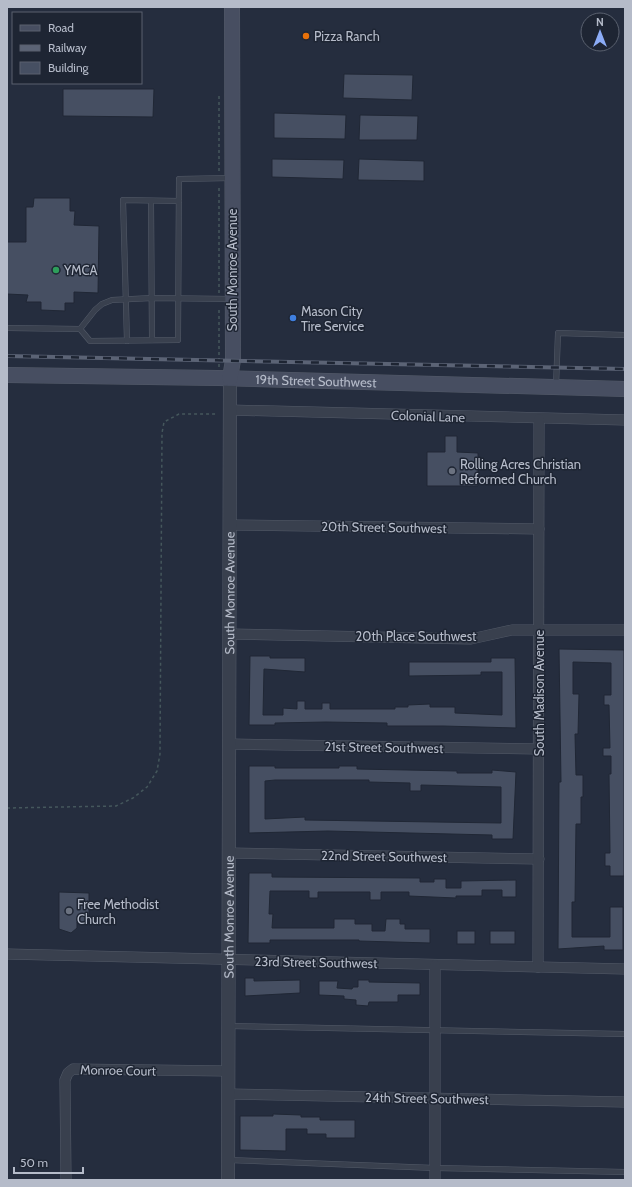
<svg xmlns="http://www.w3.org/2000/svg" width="632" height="1187" viewBox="0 0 632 1187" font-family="Cabin,sans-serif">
	<rect width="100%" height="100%" fill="#252d3e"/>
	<g fill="#464f62" stroke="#202735" fill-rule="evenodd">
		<polygon points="344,74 413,75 412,100 343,98"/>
		<polygon points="63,89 154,89 153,117 63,116"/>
		<polygon points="274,113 346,115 345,139 274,138"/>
		<polygon points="360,115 418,116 417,140 359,140"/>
		<polygon points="272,159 344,160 343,179 272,177"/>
		<polygon points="359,159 424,161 424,181 358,180"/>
		<polygon points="34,198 70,198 70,211 75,211 74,225 99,226 98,293 74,292 74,303 65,303 65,311 41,310 41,302 26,302 28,295 7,294 7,242 26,242 26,207 33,207"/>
		<polygon points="445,436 457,436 457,452 478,453 478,486 427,486 427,452 445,452"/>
		<polygon points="559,649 624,650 624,876 610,876 610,866 605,866 605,853 610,853 609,774 611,774 611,756 603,756 603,748 610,748 609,705 604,705 604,695 611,695 611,663 573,662 573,694 579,694 578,734 575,734 576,775 583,775 583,797 581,797 581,824 576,824 575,902 572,902 572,937 610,937 610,907 623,907 623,950 604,950 604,946 558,949 559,782 561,782"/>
		<polygon points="250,656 270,656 270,658 305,658 305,672 264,669 263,715 283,715 283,708 297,709 297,701 305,701 305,709 322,709 322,703 330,703 330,709 395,709 395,707 408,707 408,705 430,704 430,707 455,707 455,713 502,715 502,672 481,672 481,675 409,676 409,662 491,662 491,658 515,658 516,728 443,726 387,726 387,723 326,722 275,723 275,725 249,725"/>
		<path d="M249,766H275V768H339V766H357V769L457,771V773H492V770L516,772L513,839H492V835L328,831L249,833ZM275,780H369V782L410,783V791H421V785L501,787V823L305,820V817L265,819V781Z"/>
		<polygon points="249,873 272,873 272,877 420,878 420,882 434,882 434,879 446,879 446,888 461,888 461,881 516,880 516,897 502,897 502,890 482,890 482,896 456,896 456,898 409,896 409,892 381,892 381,900 370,900 370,892 318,892 318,898 309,898 309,891 270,891 269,914 273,914 272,928 334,928 334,919 355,919 355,924 372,924 372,931 385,931 386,919 400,919 400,924 405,924 405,929 430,929 430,943 359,941 359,940 270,940 270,943 248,943"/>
		<polygon points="59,892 89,893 89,922 77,922 77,928 71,933 59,929"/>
		<rect x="457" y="931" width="18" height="13"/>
		<rect x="490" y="931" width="25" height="13"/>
		<polygon points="245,978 254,978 254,981 300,980 300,993 245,996"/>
		<polygon points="358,980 369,980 369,982 420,983 420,995 398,995 398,1002 369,1002 368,1006 356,1005 356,1000 344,999 344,996 319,995 319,981 338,981 337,988 352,989 353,987 358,987"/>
		<polygon points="273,1114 301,1115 301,1117 320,1117 320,1120 355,1120 355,1138 326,1138 326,1134 307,1134 307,1129 286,1129 286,1151 240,1150 240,1116 273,1116"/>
	</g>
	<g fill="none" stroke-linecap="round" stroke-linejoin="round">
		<defs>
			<g id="service">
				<polyline points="151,201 152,340"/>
				<polyline points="8,328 80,329 90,341 178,340 179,179 231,178"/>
				<polyline points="80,329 95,310 102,304 112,300 152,298 231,299"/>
				<polyline points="127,341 123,200 179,201"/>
				<polyline points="556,386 558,333 625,335"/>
				<polyline points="228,1026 625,1034"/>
				<polyline points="228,1160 435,1168 625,1172"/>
			</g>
			<g id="minor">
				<polyline points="230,410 625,420"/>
				<polyline points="230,525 539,529"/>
				<polyline points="230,634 471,639 512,630 625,630"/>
				<polyline points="230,744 539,749"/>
				<polyline points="230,853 539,859"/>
				<polyline points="7,954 625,969"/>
				<polyline points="435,965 435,1180"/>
				<polyline points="538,967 539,419"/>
				<polyline points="228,1094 625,1102"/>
				<polyline points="66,1180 65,1080 68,1073 73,1069 228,1071"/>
			</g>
			<g id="tertiary">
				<path id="s1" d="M228,1180L230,378"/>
			</g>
			<g id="secondary">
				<path id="s2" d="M7,375L218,378L625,389"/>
				<polyline points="230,378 233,360 232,7"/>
			</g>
		</defs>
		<use href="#service" stroke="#545b69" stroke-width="6"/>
		<use href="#minor" stroke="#545b69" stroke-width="11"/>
		<use href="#tertiary" stroke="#545b69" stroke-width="14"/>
		<use href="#secondary" stroke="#545b69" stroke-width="16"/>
		<g stroke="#45575c" stroke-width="1.5" stroke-dasharray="3 3" stroke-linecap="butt">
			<polyline points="219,171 219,93"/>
			<polyline points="219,293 219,185"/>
			<polyline points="219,367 219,307"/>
			<polyline points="7,808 116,806 133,798 147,787 157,771 160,754 162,433 164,422 179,414 218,414"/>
		</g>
		<use href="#service" stroke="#39404e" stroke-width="5"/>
		<use href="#minor" stroke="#39404e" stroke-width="10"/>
		<use href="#tertiary" stroke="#39404e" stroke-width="13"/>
		<use href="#secondary" stroke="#474e61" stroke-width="15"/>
		<defs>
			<polyline id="rail" points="7,356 625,369"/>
		</defs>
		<use href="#rail" stroke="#5b6375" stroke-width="4"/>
		<use href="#rail" stroke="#1e2533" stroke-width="2.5" stroke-dasharray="8" stroke-linecap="butt"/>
	</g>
	<circle fill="#e8710a" stroke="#1e2533" stroke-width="1.5" cx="306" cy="36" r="4"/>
	<circle fill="#2e9e5b" stroke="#1e2533" stroke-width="1.5" cx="56" cy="270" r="4"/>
	<circle fill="#3f7fe0" stroke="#1e2533" stroke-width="1.5" cx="293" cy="318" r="4"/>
	<g fill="#6b7280" stroke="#1e2533" stroke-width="1.5">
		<circle cx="452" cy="471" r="4"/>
		<circle cx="69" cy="911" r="4"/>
	</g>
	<g text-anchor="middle" stroke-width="3" stroke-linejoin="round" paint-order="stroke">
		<g font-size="13" fill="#b5bbc9" stroke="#1e2533" text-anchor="start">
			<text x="314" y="41">Pizza Ranch</text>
			<text x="64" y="275">YMCA</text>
			<text x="301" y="316">Mason City<tspan x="301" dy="15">Tire Service</tspan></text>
			<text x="460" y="469">Rolling Acres Christian<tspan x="460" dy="15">Reformed Church</tspan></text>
			<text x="77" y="909">Free Methodist<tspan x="77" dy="15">Church</tspan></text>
		</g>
		<g font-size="13" fill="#b5bbc9" stroke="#1e2533">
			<text transform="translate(232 270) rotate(-90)" y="5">South Monroe Avenue</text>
			<text dy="5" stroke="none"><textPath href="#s2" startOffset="309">19th Street Southwest</textPath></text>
			<text transform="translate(428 416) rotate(2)" y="5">Colonial Lane</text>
			<text transform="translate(384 527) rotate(1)" y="5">20th Street Southwest</text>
			<text dy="5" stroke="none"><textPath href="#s1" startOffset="587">South Monroe Avenue</textPath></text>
			<text x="416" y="641">20th Place Southwest</text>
			<text transform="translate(539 693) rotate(-90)" y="5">South Madison Avenue</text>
			<text transform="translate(384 747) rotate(1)" y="5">21st Street Southwest</text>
			<text transform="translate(384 856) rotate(1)" y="5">22nd Street Southwest</text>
			<text dy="5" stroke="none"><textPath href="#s1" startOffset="263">South Monroe Avenue</textPath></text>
			<text transform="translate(316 962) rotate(1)" y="5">23rd Street Southwest</text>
			<text transform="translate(118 1070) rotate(1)" y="5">Monroe Court</text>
			<text transform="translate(427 1098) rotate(1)" y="5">24th Street Southwest</text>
		</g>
	</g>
	<rect width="632" height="1187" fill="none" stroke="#b5bbc9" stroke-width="16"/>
	<rect x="12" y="12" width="130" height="72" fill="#1e2533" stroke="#5a616f"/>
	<rect x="20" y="25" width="20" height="6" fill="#474e61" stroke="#5a616f"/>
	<text x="48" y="32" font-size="12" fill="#b5bbc9">Road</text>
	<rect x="20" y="45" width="20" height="6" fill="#5b6375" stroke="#5a616f"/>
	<text x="48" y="52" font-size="12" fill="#b5bbc9">Railway</text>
	<rect x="20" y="62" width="20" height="12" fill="#464f62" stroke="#5a616f"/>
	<text x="48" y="72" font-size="12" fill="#b5bbc9">Building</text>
	<g transform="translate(600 32)"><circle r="19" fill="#1e2533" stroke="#5a616f"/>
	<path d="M0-3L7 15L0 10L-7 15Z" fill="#8cacf6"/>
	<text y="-6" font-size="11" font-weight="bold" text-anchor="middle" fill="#b5bbc9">N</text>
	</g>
	<path d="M14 1167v6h69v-6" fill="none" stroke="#b5bbc9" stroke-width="2"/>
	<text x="20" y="1167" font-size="12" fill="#b5bbc9" stroke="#1e2533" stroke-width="3" paint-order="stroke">50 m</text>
</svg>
